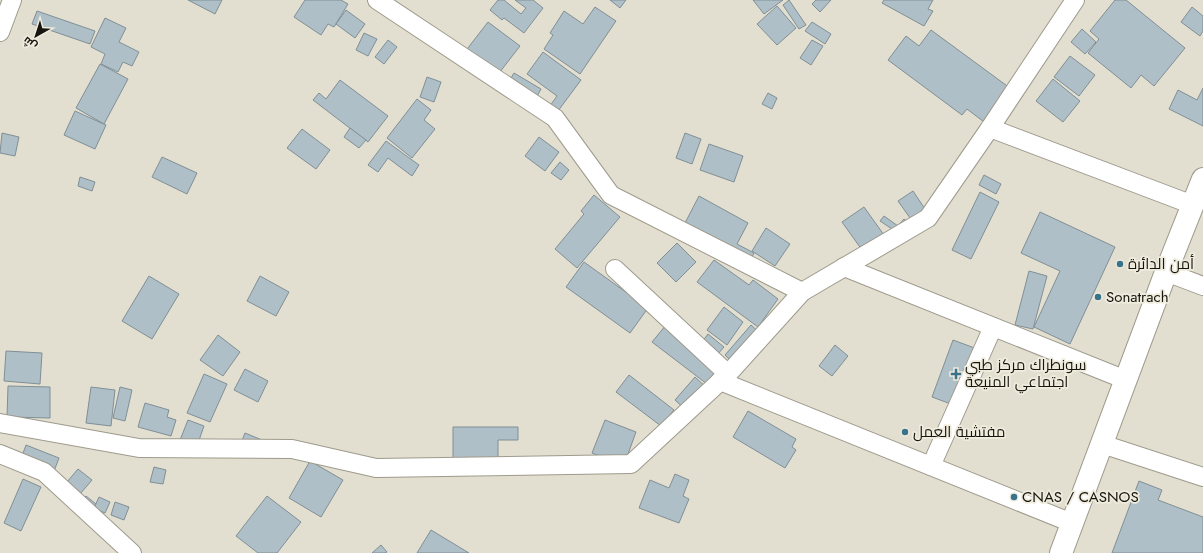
<svg xmlns="http://www.w3.org/2000/svg" width="1203" height="553" viewBox="0 0 1203 553" font-family="Jost,Cairo,sans-serif">
	<rect width="100%" height="100%" fill="#e3dfd0"/>
	<g fill="#afbfc7" stroke="#808f96">
		<polygon points="188,0 222,0 215,14"/>
		<polygon points="305,0 341,0 348,4 334,27 328,24 321,35 294,17"/>
		<polygon points="498,0 504,0 521,14 526,8 515,0 533,0 543,8 524,33 504,18 502,20 490,10"/>
		<polygon points="610,0 626,0 620,8"/>
		<polygon points="753,0 783,0 764,14"/>
		<polygon points="789,0 806,25 799,29 783,5"/>
		<polygon points="816,0 831,0 820,12 812,4"/>
		<polygon points="884,0 933,0 928,9 933,11 924,26 882,3"/>
		<polygon points="1115,0 1126,0 1185,48 1154,86 1141,75 1131,88 1088,53 1099,39 1090,31"/>
		<polygon points="777,6 796,28 777,45 757,24"/>
		<polygon points="595,7 616,21 580,74 544,49 553,35 550,33 564,11 583,24"/>
		<polygon points="1192,7 1203,16 1203,31 1200,36 1181,22"/>
		<polygon points="346,10 365,24 355,38 336,24"/>
		<polygon points="37,11 95,31 90,44 32,24"/>
		<polygon points="105,18 126,28 119,42 139,52 132,66 123,62 118,72 101,64 105,54 91,47"/>
		<polygon points="488,22 520,46 496,77 464,53"/>
		<polygon points="812,22 831,34 825,44 805,31"/>
		<polygon points="1082,29 1096,42 1085,54 1071,42"/>
		<polygon points="931,30 1014,91 988,125 967,109 962,115 888,60 906,36 919,46"/>
		<polygon points="364,33 377,39 368,56 356,50"/>
		<polygon points="388,40 397,47 384,64 375,57"/>
		<polygon points="812,40 823,46 811,65 800,58"/>
		<polygon points="543,52 581,80 555,115 547,110 557,96 527,74"/>
		<polygon points="1070,56 1095,75 1079,96 1054,77"/>
		<polygon points="100,64 128,79 104,124 76,108"/>
		<polygon points="514,73 541,89 535,100 508,83"/>
		<polygon points="427,77 441,82 434,102 420,97"/>
		<polygon points="1053,79 1080,101 1063,122 1036,101"/>
		<polygon points="340,80 388,116 368,142 313,100 319,93 326,99"/>
		<polygon points="1203,88 1203,126 1169,109 1178,90 1197,100"/>
		<polygon points="768,93 777,98 772,109 762,104"/>
		<polygon points="417,99 431,110 424,120 435,129 412,158 387,138"/>
		<polygon points="75,111 106,125 95,149 64,135"/>
		<polygon points="350,128 366,140 359,148 344,137"/>
		<polygon points="302,129 330,150 316,169 287,148"/>
		<polygon points="2,133 19,137 15,156 0,153"/>
		<polygon points="685,133 701,139 692,164 676,158"/>
		<polygon points="539,137 559,152 545,171 525,156"/>
		<polygon points="386,141 419,165 412,176 388,158 378,172 368,165"/>
		<polygon points="709,144 743,156 734,182 700,170"/>
		<polygon points="162,157 197,173 187,194 152,177"/>
		<polygon points="560,162 569,170 561,180 551,173"/>
		<polygon points="984,175 1001,184 996,194 979,185"/>
		<polygon points="80,177 95,182 92,191 78,186"/>
		<polygon points="913,191 929,215 915,225 898,201"/>
		<polygon points="980,192 999,202 971,259 952,250"/>
		<polygon points="594,195 620,217 577,268 555,249 584,214 581,211"/>
		<polygon points="699,196 748,223 737,244 754,253 748,265 685,223"/>
		<polygon points="864,207 889,242 867,257 842,222"/>
		<polygon points="1040,212 1115,247 1070,344 1034,327 1060,271 1021,253"/>
		<polygon points="884,216 898,226 904,219 912,225 892,229 880,221"/>
		<polygon points="766,228 790,244 775,266 752,251"/>
		<polygon points="677,243 696,262 676,282 657,263"/>
		<polygon points="714,260 749,285 753,280 778,299 758,327 697,282"/>
		<polygon points="584,262 648,308 630,333 566,287"/>
		<polygon points="1029,271 1047,276 1033,329 1015,325"/>
		<polygon points="149,276 179,294 152,339 122,321"/>
		<polygon points="260,276 289,292 276,316 247,301"/>
		<polygon points="724,307 743,322 727,345 707,330"/>
		<polygon points="666,325 721,366 707,384 652,342"/>
		<polygon points="751,325 760,333 733,363 725,355"/>
		<polygon points="708,334 724,347 717,355 702,342"/>
		<polygon points="218,335 240,352 223,376 200,360"/>
		<polygon points="953,340 980,350 959,407 932,397"/>
		<polygon points="835,345 848,356 832,376 819,366"/>
		<polygon points="6,351 42,353 40,384 4,381"/>
		<polygon points="245,369 268,381 258,402 234,390"/>
		<polygon points="204,374 227,384 210,422 187,413"/>
		<polygon points="629,375 674,410 661,426 616,392"/>
		<polygon points="695,377 709,390 689,413 675,400"/>
		<polygon points="8,386 50,387 50,418 7,417"/>
		<polygon points="91,387 115,390 111,426 86,423"/>
		<polygon points="120,387 132,390 125,421 113,418"/>
		<polygon points="145,403 169,410 167,417 176,420 171,436 138,427"/>
		<polygon points="748,411 796,439 792,447 796,450 785,468 733,437"/>
		<polygon points="188,420 204,426 197,446 180,440"/>
		<polygon points="605,420 636,432 624,465 592,453"/>
		<polygon points="453,427 518,427 518,440 498,440 498,460 453,460"/>
		<polygon points="245,433 262,440 241,443"/>
		<polygon points="26,445 59,458 51,479 18,467"/>
		<polygon points="310,461 343,480 321,517 289,498"/>
		<polygon points="154,467 166,470 163,484 150,482"/>
		<polygon points="78,469 92,480 74,501 61,489"/>
		<polygon points="675,474 689,480 683,496 689,499 679,523 639,508 650,480 669,488"/>
		<polygon points="23,479 41,487 21,531 4,523"/>
		<polygon points="1139,481 1162,490 1158,500 1203,517 1203,553 1112,553"/>
		<polygon points="86,496 96,504 91,511 80,503"/>
		<polygon points="267,496 301,522 277,553 258,553 236,536"/>
		<polygon points="99,497 110,502 105,513 94,508"/>
		<polygon points="115,502 129,507 124,520 111,515"/>
		<polygon points="431,530 469,553 417,553"/>
		<polygon points="381,545 387,552 385,553 372,553"/>
	</g>
	<g fill="none" stroke-linecap="round" stroke-linejoin="round">
		<defs>
			<g id="street">
				<polyline points="377,0 555,118 611,195 802,292"/>
				<polyline points="0,32 12,0"/>
				<polyline points="990,128 1193,205"/>
				<polyline points="844,267 1126,380"/>
				<polyline points="615,269 728,374"/>
				<polyline points="1166,272 1203,286"/>
				<polyline points="720,381 1072,523"/>
				<polyline points="0,423 139,448 292,449 376,468 631,464 728,374 802,292 928,218 990,128 1075,0"/>
				<polyline points="1102,444 1203,477"/>
				<polyline points="0,454 44,472 132,553"/>
				<polyline points="931,466 993,327"/>
			</g>
			<polyline id="secondary" points="1061,553 1166,272 1203,179"/>
		</defs>
		<use href="#street" stroke="#9e9a8c" stroke-width="20"/>
		<use href="#secondary" stroke="#9e9a8c" stroke-width="24"/>
		<use href="#street" stroke="#fff" stroke-width="18"/>
		<use href="#secondary" stroke="#fff" stroke-width="22"/>
	</g>
	<g fill="#38728b" stroke="#f0ecdd" stroke-width="1.5">
		<circle cx="1120" cy="264" r="4"/>
		<circle cx="1098" cy="297" r="4"/>
		<path d="M954 368h4v4h4v4h-4v4h-4v-4h-4v-4h4z"/>
		<circle cx="905" cy="432" r="4"/>
		<circle cx="1014" cy="497" r="4"/>
	</g>
	<g text-anchor="middle" stroke-width="3.5" stroke-linejoin="round" paint-order="stroke">
		<g font-size="15" fill="#161510" stroke="#f0ecdd" text-anchor="start">
			<text x="1128" y="269">أمن الدائرة</text>
			<text x="1106" y="302">Sonatrach</text>
			<text x="965" y="370">سونطراك مركز طبي<tspan x="965" dy="17">اجتماعي المنيعة</tspan></text>
			<text x="913" y="437">مفتشية العمل</text>
			<text x="1022" y="502">CNAS / CASNOS</text>
		</g>
	</g>
	<g transform="translate(36 36) rotate(219)" stroke="#f0ecdd" stroke-width="3" paint-order="stroke">
	<path d="M0-3L7 15L0 10L-7 15Z" fill="#161510"/>
	<text y="-6" font-size="11" font-weight="bold" text-anchor="middle" fill="#161510">ش</text>
	</g>
</svg>
